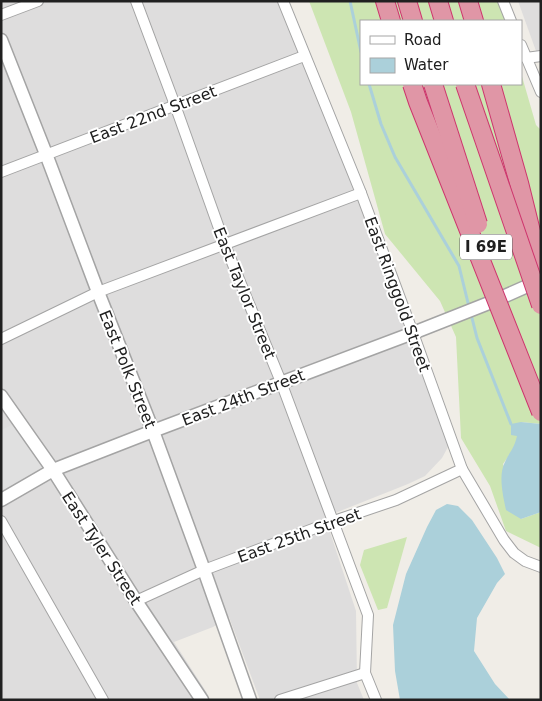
<svg xmlns="http://www.w3.org/2000/svg" width="542" height="701" viewBox="0 0 542 701" font-family="'DejaVu Sans',sans-serif">
	<rect width="100%" height="100%" fill="#f0ede7"/>
	<g fill="#dedddd">
		<polygon points="1,1 287,1 455,434 442,458 425,476 408,484 325,517 356,611 357,683 364,700 260,700 229,617 213,627 174,642 207,693 193,697 195,700 1,700"/>
		<polygon points="518,1 541,1 541,65"/>
	</g>
	<g fill="#cde5b2">
		<polygon points="309,1 499,1 505,21 361,21 361,84 521,84 521,73 536,125 541,130 541,424 521,422 515,447 503,464 521,519 541,512 541,548 506,531 490,486 461,438 456,337 440,301 385,234 351,112"/>
		<polygon points="407,537 387,608 378,610 360,565 364,550"/>
	</g>
	<polygon fill="#e0e0e0" points="16,423 45,466 1,491 1,430"/>
	<g fill="#abd0da">
		<path d="M521,422L541,424V512L521,519L506,510C503,496 498,475 505,462C510,451 514,449 517,436L511,435V424Z"/>
		<polygon points="447,504 458,506 472,520 497,558 505,574 497,583 477,618 474,651 495,684 510,700 400,700 395,671 393,625 406,574 427,527 436,510"/>
	</g>
	<g fill="none" stroke-linecap="round" stroke-linejoin="round">
		<g stroke="#abd0da" stroke-width="3">
			<polyline points="350,1 361,52"/>
			<polyline points="369,84 381,124 395,157 459,266 469,307"/>
			<polyline points="471,314 477,338 511,424"/>
		</g>
		<defs>
			<g id="minor">
				<polyline points="136,1 175,105 225,245 281,382 368,615 365,673 376,700"/>
				<polyline points="283,1 361,193 413,333 462,469 504,540 514,553 525,561 541,567"/>
				<polyline points="503,1 511,21"/>
				<polyline points="1,15 38,1"/>
				<polyline points="521,45 541,92"/>
				<polyline points="526,58 541,56"/>
				<polyline points="1,172 304,56"/>
				<polyline points="1,339 98,292 361,193"/>
				<polyline points="1,521 103,700"/>
				<polyline points="136,601 204,570 334,521 396,500 462,469"/>
				<polyline points="280,700 365,673"/>
			</g>
			<g id="tertiary">
				<polyline points="1,40 46,154 98,292 153,431 204,570 250,700"/>
				<polyline points="1,396 53,470 136,601 202,700"/>
				<polyline points="1,500 53,470 153,431 413,333 489,303 541,280"/>
			</g>
			<g id="motorway">
				<polyline points="385,1 391,21"/>
				<polyline points="407,1 413,21"/>
				<polyline points="438,1 444,21"/>
				<polyline points="468,1 474,21"/>
				<polyline points="491,84 519,183 541,272"/>
			</g>
		</defs>
		<use href="#minor" stroke="#a4a4a4" stroke-width="12"/>
		<use href="#tertiary" stroke="#a4a4a4" stroke-width="15"/>
		<use href="#motorway" stroke="#cd356d" stroke-width="20"/>
		<use href="#minor" stroke="#fff" stroke-width="10"/>
		<use href="#tertiary" stroke="#fff" stroke-width="12"/>
		<use href="#motorway" stroke="#e096a6" stroke-width="18"/>
		<defs>
			<g id="motorway-bridge">
				<polyline points="412,84 418,102 541,412"/>
				<polyline points="433,84 478,224"/>
				<polyline points="465,84 541,305"/>
			</g>
		</defs>
		<use href="#motorway-bridge" stroke="#cd356d" stroke-width="20" stroke-linecap="butt"/>
		<use href="#motorway-bridge" stroke="#e096a6" stroke-width="18"/>
	</g>
	<g text-anchor="middle" stroke-width="4" stroke-linejoin="round" paint-order="stroke">
		<rect fill="#fff" stroke="#636363" stroke-width="1" x="460" y="234.5" width="52" height="25" rx="4"/>
		<g font-size="15" font-weight="bold" fill="#202020">
			<text x="486" y="252">I 69E</text>
		</g>
		<g font-size="16" fill="#202020" stroke="#fff">
			<text transform="translate(153 114) rotate(-21)" y="6">East 22nd Street</text>
			<text transform="translate(245 293) rotate(68)" y="6">East Taylor Street</text>
			<text transform="translate(398 294) rotate(70)" y="6">East Ringgold Street</text>
			<text transform="translate(128 369) rotate(68)" y="6">East Polk Street</text>
			<text transform="translate(243 397) rotate(-21)" y="6">East 24th Street</text>
			<text transform="translate(299 535) rotate(-20)" y="6">East 25th Street</text>
			<text transform="translate(102 548) rotate(57)" y="6">East Tyler Street</text>
		</g>
	</g>
	<rect width="542" height="701" fill="none" stroke="#202020" stroke-width="5"/>
	<rect x="360" y="20" width="162" height="65" fill="#ffffff" stroke="#a6a6a6"/>
	<rect x="370" y="36" width="25" height="8" fill="#ffffff" stroke="#a6a6a6"/>
	<text x="404" y="45" font-size="15" fill="#202020">Road</text>
	<rect x="370" y="58" width="25" height="15" fill="#abd0da" stroke="#a6a6a6"/>
	<text x="404" y="70" font-size="15" fill="#202020">Water</text>
</svg>
